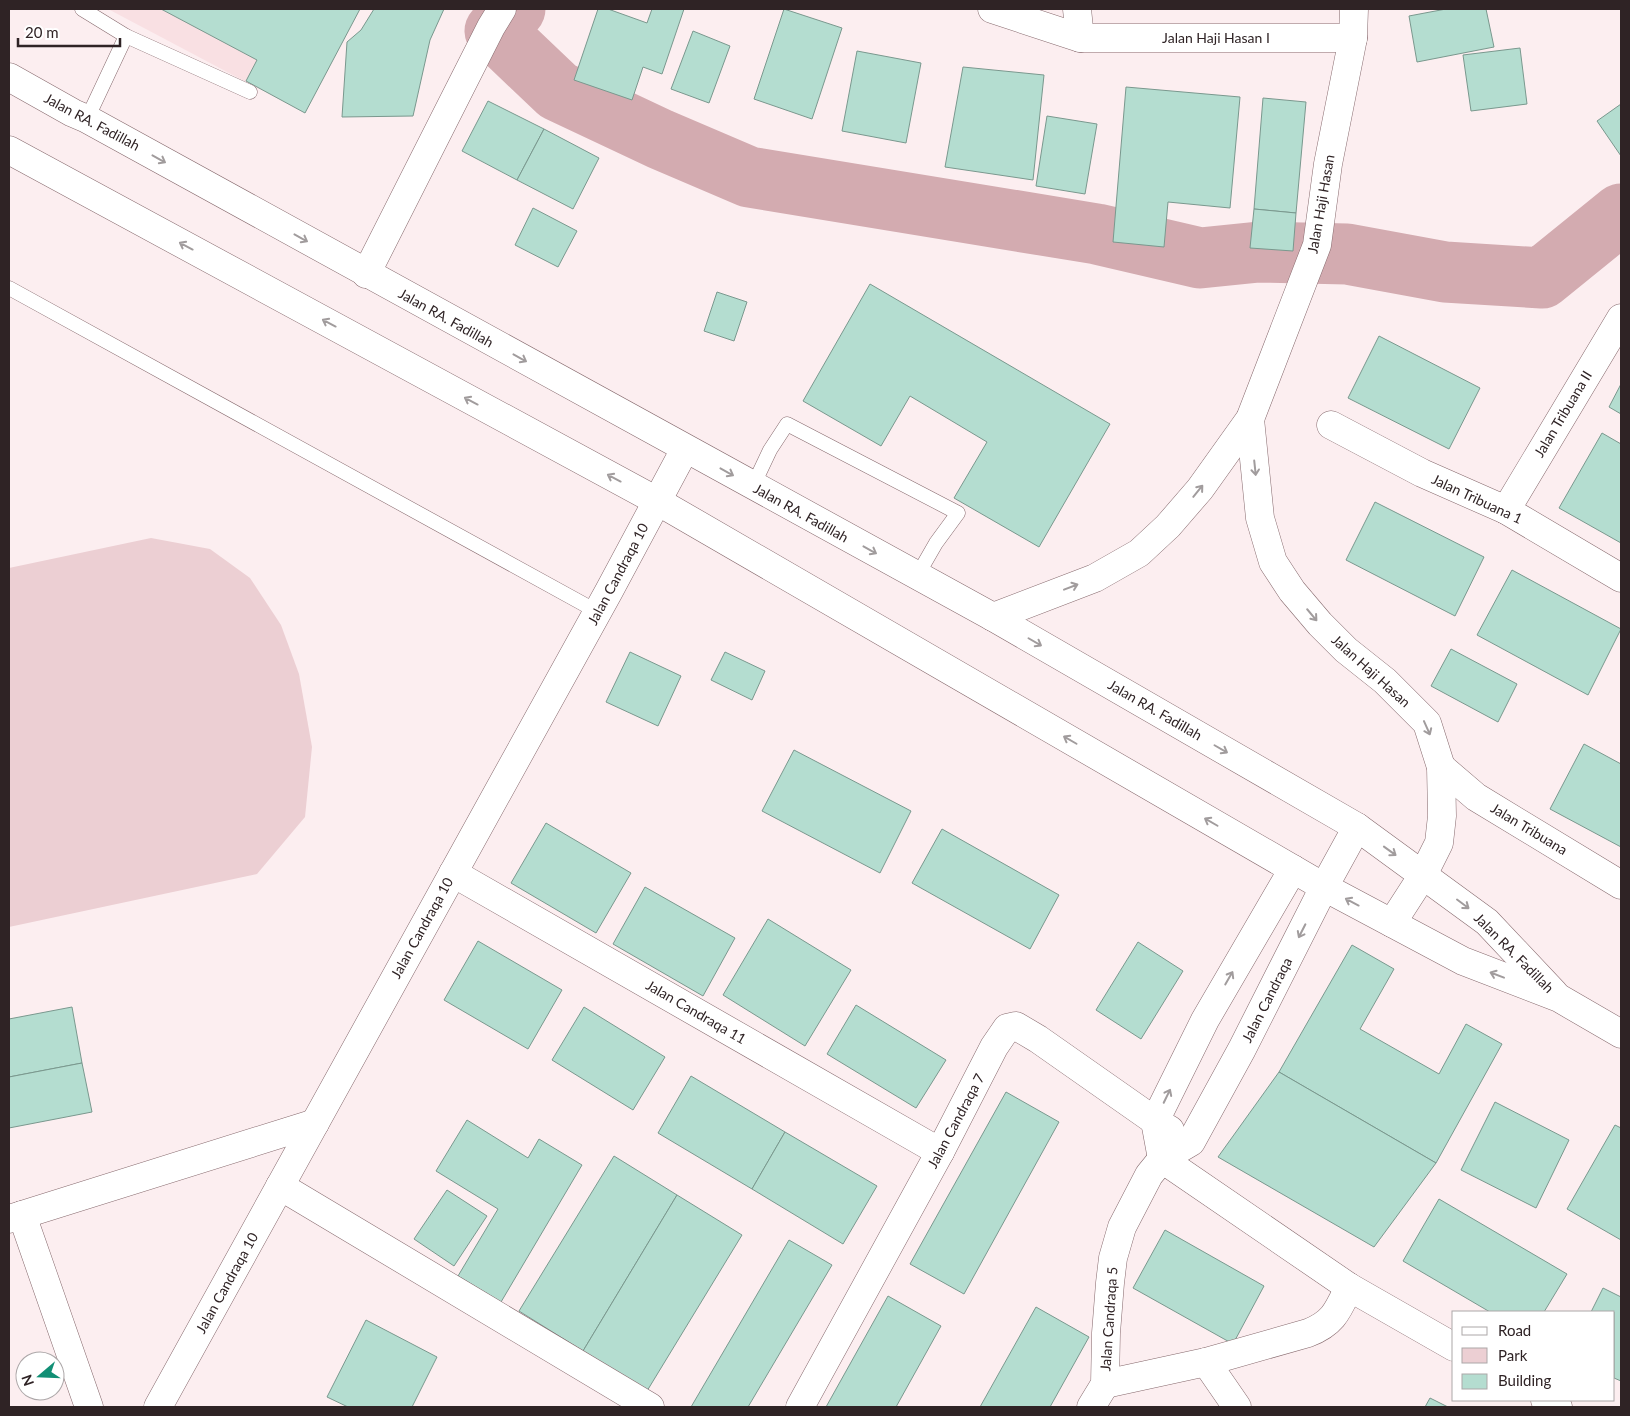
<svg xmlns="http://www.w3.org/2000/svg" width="1630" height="1416" viewBox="0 0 1630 1416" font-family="Lato,sans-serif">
	<rect width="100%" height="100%" fill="#fceef0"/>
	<polygon fill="#f9e0e3" points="108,9 360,9 305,113"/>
	<polygon fill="#eccfd3" points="151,538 210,549 250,578 281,625 299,674 312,747 305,817 257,874 9,927 9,568"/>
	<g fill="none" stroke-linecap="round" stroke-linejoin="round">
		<polyline stroke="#d3abb0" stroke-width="61" points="515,9 495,31 558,91 660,139 749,177 1097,234 1200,258 1259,252 1347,254 1445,272 1542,278 1621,214"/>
	</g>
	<g fill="#b4ddd0" stroke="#7a988e">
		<polygon points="161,9 360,9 305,113 246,81 257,60"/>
		<polygon points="374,9 444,9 430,40 413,116 342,117 347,42 361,30"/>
		<polygon points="598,9 608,9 647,23 652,9 684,9 662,74 643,67 632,100 574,80"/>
		<polygon points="784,9 842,28 812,119 754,99"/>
		<polygon points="1446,9 1486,9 1494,47 1417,62 1409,16"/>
		<polygon points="693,31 730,46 709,103 671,89"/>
		<polygon points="1520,48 1527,104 1471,111 1463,55"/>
		<polygon points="857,51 921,63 906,143 842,131"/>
		<polygon points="963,67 1044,75 1033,180 945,167"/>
		<polygon points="1126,87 1240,97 1230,208 1168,202 1164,247 1113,242"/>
		<polygon points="1263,98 1306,102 1296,213 1254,209"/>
		<polygon points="488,101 544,129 517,180 462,151"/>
		<polygon points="1621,104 1621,156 1597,121"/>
		<polygon points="1047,116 1097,124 1085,194 1036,186"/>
		<polygon points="544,129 599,158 573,209 517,180"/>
		<polygon points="533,208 577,231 558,267 515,245"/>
		<polygon points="1254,209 1296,213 1293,251 1250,248"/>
		<polygon points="870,284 1110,424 1039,547 954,498 987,442 910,396 881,446 803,401"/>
		<polygon points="717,292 747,302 734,341 704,331"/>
		<polygon points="1379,336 1480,388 1449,449 1348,398"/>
		<polygon points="1621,384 1621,414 1609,407"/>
		<polygon points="1602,433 1621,444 1621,543 1559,508"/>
		<polygon points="1375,502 1484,557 1455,616 1346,560"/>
		<polygon points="1512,570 1621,629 1588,695 1477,635"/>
		<polygon points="1451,649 1517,684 1498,722 1431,686"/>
		<polygon points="630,652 681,676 658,726 606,702"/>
		<polygon points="725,652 765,671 752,700 711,680"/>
		<polygon points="1584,744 1621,764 1621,847 1550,809"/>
		<polygon points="794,750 911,811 880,873 762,811"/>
		<polygon points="546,823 631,873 596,933 511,883"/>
		<polygon points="942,829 1059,895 1030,949 912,883"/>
		<polygon points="645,887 735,938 703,996 613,944"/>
		<polygon points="768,919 851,970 805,1046 723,995"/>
		<polygon points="478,941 562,990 528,1049 444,1000"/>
		<polygon points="1138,942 1183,971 1141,1039 1096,1010"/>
		<polygon points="1352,945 1394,969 1360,1029 1439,1074 1466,1024 1502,1044 1436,1163 1279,1072"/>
		<polygon points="856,1005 946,1060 916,1108 827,1054"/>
		<polygon points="72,1007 82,1063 9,1077 9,1019"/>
		<polygon points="584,1007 665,1057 633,1110 552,1060"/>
		<polygon points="82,1063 92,1112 9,1128 9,1077"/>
		<polygon points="1279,1072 1436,1163 1374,1247 1218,1157"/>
		<polygon points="691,1076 785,1132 752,1189 658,1133"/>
		<polygon points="1006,1092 1059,1122 964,1294 910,1264"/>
		<polygon points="1495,1102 1569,1140 1536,1208 1461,1170"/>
		<polygon points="467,1120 528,1158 539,1139 582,1165 501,1302 458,1276 498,1209 436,1171"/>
		<polygon points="1615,1125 1621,1128 1621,1240 1567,1209"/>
		<polygon points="785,1132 877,1186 843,1244 752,1189"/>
		<polygon points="614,1156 677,1195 583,1351 519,1311"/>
		<polygon points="447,1190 487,1216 454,1266 414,1239"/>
		<polygon points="677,1195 742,1235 647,1391 583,1351"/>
		<polygon points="1439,1199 1567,1274 1544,1312 1490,1312 1403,1261"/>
		<polygon points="1165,1230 1264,1286 1233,1344 1133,1288"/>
		<polygon points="789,1240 832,1265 748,1407 691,1407"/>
		<polygon points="1603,1288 1621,1297 1621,1381 1614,1378 1614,1312 1591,1312"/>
		<polygon points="888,1296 941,1326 896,1407 826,1407"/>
		<polygon points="1036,1307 1089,1337 1050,1407 980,1407"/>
		<polygon points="366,1320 437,1357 412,1407 348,1407 327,1397"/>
		<polygon points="1430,1398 1448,1407 1425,1407"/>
	</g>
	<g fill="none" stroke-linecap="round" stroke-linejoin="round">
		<defs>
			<g id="service">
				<polyline points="82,9 126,36 87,119"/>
				<polyline points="126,36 250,92"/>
				<polyline points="9,288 598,612"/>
				<polyline points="753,486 770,450 787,424 958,513 936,543 917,576"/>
			</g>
			<g id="minor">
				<polyline points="992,9 1080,38 1353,38"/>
				<polyline points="1077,9 1080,38"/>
				<polyline points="366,274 491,27 502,9"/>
				<polyline points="1331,425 1422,473 1506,510 1621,578"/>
				<polyline points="1506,510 1621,318"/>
				<polyline points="1441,767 1476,797 1621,885"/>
				<polyline points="1293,869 1205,1020 1155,1121 1162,1159 1349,1287 1454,1347"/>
				<polyline points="453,873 940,1152"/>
				<polyline points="280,1186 650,1407"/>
				<polyline points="22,1215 89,1407"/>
				<polyline points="9,1219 315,1123"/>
				<polyline points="1206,1362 1237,1407"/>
				<path d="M1105,1384L1206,1362L1308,1333C1334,1323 1338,1310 1349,1287"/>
				<polyline points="1545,1400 1558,1407"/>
				<polyline points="158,1407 609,591 685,449"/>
				<polyline points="800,1407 940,1152 994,1047 1007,1028 1016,1026 1038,1039 1155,1121 1170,1130"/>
				<polyline points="1091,1407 1105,1384 1106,1333 1110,1283 1113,1258 1122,1227 1149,1175 1162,1159 1191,1142 1242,1049 1324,887 1357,827"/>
			</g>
			<g id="tertiary">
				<polyline points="1250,419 1260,518 1273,562 1292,591 1320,624 1346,650 1385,681 1427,723 1441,767 1442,816 1439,843 1423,875 1392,923"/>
				<polyline points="993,617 1095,578 1139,553 1168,526 1200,489 1250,419 1317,245 1328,164 1353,38 1354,9"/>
			</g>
			<g id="secondary">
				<polyline points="9,77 73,113 87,119 993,617 1357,827 1487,922 1554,993"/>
				<polyline points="9,150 657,501 1324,887 1463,961 1559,998 1621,1034"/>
			</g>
		</defs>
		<use href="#service" stroke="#86696d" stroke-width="15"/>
		<use href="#minor" stroke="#86696d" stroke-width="29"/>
		<use href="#tertiary" stroke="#86696d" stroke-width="29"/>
		<use href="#secondary" stroke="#86696d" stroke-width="29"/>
		<use href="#service" stroke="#fff" stroke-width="14"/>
		<use href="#minor" stroke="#fff" stroke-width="28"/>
		<use href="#tertiary" stroke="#fff" stroke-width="28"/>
		<use href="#secondary" stroke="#fff" stroke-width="28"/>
	</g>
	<defs><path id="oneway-shaft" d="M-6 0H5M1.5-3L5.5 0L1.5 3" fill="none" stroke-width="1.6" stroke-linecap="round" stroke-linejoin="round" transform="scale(1.25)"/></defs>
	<g stroke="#a19c9d">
		<use href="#oneway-shaft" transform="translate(159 159) rotate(29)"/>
		<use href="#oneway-shaft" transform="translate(301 238) rotate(29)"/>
		<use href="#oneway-shaft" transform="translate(186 246) rotate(-152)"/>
		<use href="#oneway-shaft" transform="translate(329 323) rotate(-152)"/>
		<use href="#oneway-shaft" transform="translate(520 358) rotate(29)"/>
		<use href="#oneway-shaft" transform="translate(471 401) rotate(-152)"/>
		<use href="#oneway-shaft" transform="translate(1255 468) rotate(84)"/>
		<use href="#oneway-shaft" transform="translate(727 472) rotate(29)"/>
		<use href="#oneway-shaft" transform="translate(614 478) rotate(-152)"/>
		<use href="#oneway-shaft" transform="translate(1198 491) rotate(-51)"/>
		<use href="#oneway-shaft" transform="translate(870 550) rotate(29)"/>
		<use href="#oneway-shaft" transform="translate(1071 587) rotate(-21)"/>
		<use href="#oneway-shaft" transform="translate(1312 615) rotate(50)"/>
		<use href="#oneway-shaft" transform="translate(1035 642) rotate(30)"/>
		<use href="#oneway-shaft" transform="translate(1427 728) rotate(66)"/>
		<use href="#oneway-shaft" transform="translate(1070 740) rotate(-150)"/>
		<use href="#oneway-shaft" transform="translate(1221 749) rotate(30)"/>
		<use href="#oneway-shaft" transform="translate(1211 822) rotate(-150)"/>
		<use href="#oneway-shaft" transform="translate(1390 851) rotate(36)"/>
		<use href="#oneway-shaft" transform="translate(1352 902) rotate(-152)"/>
		<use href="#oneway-shaft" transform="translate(1463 904) rotate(37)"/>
		<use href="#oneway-shaft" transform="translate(1302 931) rotate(117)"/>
		<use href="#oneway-shaft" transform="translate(1497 975) rotate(-159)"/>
		<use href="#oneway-shaft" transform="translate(1229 978) rotate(-60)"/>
		<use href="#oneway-shaft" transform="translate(1167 1096) rotate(-64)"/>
	</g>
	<g text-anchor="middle" stroke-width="5" stroke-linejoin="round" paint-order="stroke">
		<g font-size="14" fill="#2f2325" stroke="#fff">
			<text x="1216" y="43">Jalan Haji Hasan I</text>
			<text transform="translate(92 122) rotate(28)" y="5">Jalan RA. Fadillah</text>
			<text transform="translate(1321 204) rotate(-80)" y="5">Jalan Haji Hasan</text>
			<text transform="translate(446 318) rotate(29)" y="5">Jalan RA. Fadillah</text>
			<text transform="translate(1563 414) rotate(-59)" y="5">Jalan Tribuana II</text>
			<text transform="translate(1477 499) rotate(25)" y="5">Jalan Tribuana 1</text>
			<text transform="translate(801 513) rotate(29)" y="5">Jalan RA. Fadillah</text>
			<text transform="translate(618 574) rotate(-62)" y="5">Jalan Candraqa 10</text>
			<text transform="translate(1371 671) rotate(42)" y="5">Jalan Haji Hasan</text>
			<text transform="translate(1155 710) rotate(30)" y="5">Jalan RA. Fadillah</text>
			<text transform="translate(1529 829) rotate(31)" y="5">Jalan Tribuana</text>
			<text transform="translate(422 928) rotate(-61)" y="5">Jalan Candraqa 10</text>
			<text transform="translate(1514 953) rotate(45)" y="5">Jalan RA. Fadillah</text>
			<text transform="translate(1267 1000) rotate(-63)" y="5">Jalan Candraqa</text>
			<text transform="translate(696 1012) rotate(30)" y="5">Jalan Candraqa 11</text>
			<text transform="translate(956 1121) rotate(-62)" y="5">Jalan Candraqa 7</text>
			<text transform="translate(227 1283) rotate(-61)" y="5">Jalan Candraqa 10</text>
			<text transform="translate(1109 1319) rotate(-86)" y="5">Jalan Candraqa 5</text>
		</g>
	</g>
	<rect width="1630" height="1416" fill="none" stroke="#2f2325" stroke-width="20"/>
	<rect x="1452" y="1311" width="162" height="90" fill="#ffffff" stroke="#aca7a8"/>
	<rect x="1462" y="1327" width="25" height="8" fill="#ffffff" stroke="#aca7a8"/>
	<text x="1498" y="1336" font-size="15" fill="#2f2325">Road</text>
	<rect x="1462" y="1348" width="25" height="15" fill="#eccfd3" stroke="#aca7a8"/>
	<text x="1498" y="1361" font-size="15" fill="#2f2325">Park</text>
	<rect x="1462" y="1374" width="25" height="15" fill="#b4ddd0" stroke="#aca7a8"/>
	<text x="1498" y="1386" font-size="15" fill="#2f2325">Building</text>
	<g transform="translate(40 1376) rotate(251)"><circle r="24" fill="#ffffff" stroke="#aca7a8"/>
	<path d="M0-4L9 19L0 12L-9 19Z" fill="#118f75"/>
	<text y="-8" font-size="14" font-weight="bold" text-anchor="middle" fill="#2f2325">N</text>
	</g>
	<path d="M18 38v8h102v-8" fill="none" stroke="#2f2325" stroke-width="2.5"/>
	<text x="25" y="38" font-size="15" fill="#2f2325" stroke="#ffffff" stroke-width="4" paint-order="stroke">20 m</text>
</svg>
